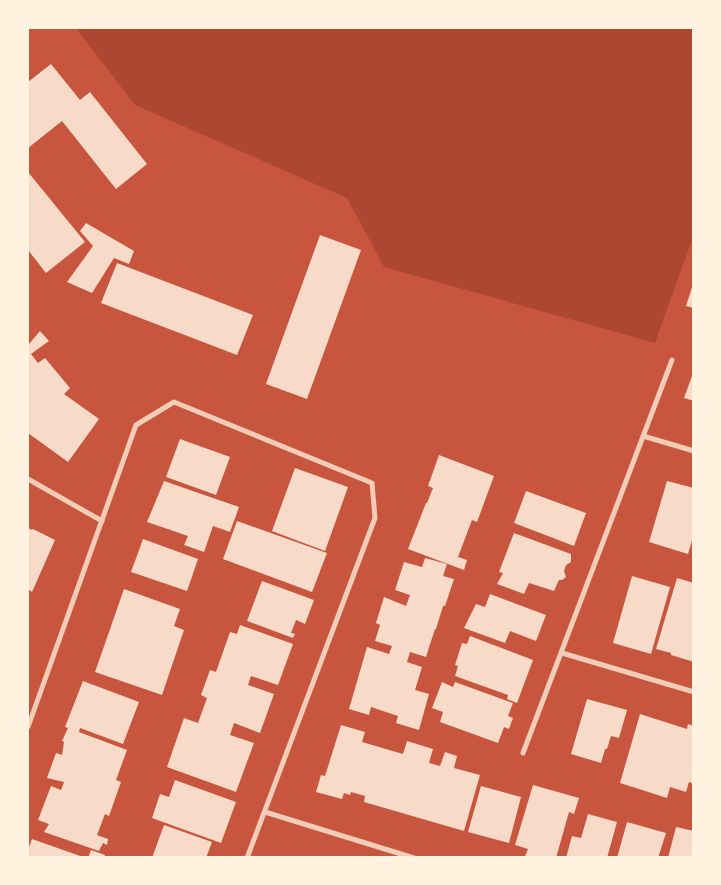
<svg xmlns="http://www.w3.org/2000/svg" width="721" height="885" viewBox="0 0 721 885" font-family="'DejaVu Sans',sans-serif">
	<rect width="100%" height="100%" fill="#c8553d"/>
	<polygon fill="#ae4732" points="76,28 693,28 693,237 655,343 384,267 347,198 135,105"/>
	<g fill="#f7dbc8">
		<polygon points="51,64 80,100 90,92 147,164 116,189 62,121 28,148 28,82"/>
		<polygon points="28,172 85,242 46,273 28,250"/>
		<polygon points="86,223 134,251 129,264 114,258 92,293 67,282 93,246 80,231"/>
		<polygon points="320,235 361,250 307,399 266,384"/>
		<polygon points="117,263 253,315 237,355 101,303"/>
		<polygon points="693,284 694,284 694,308 686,306"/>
		<polygon points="40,331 49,341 31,354 38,363 45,358 70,388 64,394 99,419 68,462 28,433 28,342 29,344"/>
		<polygon points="692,376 694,377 694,401 684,398"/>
		<polygon points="180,439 230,457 216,495 166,477"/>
		<polygon points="439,455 494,476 477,522 472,520 458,557 467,560 464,570 408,549 426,503 427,503 433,488 428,486"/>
		<polygon points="295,468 348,487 325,551 272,531"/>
		<polygon points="164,481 239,507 230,532 213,526 204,552 184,545 188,536 147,522"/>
		<polygon points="667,481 694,488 694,534 688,554 649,542"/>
		<polygon points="526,491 586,513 574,546 514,523"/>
		<polygon points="237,521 327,553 312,592 223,559"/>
		<polygon points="28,528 32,530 33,529 55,540 32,592 28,589"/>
		<polygon points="514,533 571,554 571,562 566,565 564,571 566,577 562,580 559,580 554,591 529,583 524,594 497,584 503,573 499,572"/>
		<polygon points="143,539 198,559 187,591 131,572"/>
		<polygon points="425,558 447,564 443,576 454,579 445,606 443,606 436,629 435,629 426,657 410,652 407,662 422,667 415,690 429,694 419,730 396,723 398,716 371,707 369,715 349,709 367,647 389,654 392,646 375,641 380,625 376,623 384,597 406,606 410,595 395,590 404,562 422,567"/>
		<polygon points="632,576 670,587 651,654 613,643"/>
		<polygon points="677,578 694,583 694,662 671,655 671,653 656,649"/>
		<polygon points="262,581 314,600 305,624 296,620 291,633 295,634 293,638 247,621"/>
		<polygon points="124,589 180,609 174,626 184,630 162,695 95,672"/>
		<polygon points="490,594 546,615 536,641 510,631 505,643 464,628 476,604 485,607"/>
		<polygon points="240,625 293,644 278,685 251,676 248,685 274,694 260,733 234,723 230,735 254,743 236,792 167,767 184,718 198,723 207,698 201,695 210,670 216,672 230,632 237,634"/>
		<polygon points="470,636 533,660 517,703 507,699 508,695 455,676 458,666 455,665 462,643 467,644"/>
		<polygon points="83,681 139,702 123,744 80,728 79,732 127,750 116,780 121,782 109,816 105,814 97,835 108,839 107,845 103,843 99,851 44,832 49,824 38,820 51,786 61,790 64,782 47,778 56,753 62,755 64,742 62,741 68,728 65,727"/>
		<polygon points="442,682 453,687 455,682 513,703 508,716 513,718 509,729 504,727 498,743 440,722 443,712 432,708"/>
		<polygon points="587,699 627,710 619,738 611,736 607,749 605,749 601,763 571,754"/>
		<polygon points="640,714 687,729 688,724 694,726 694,784 689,782 686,792 670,787 667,798 620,783"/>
		<polygon points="341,725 365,732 362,742 403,754 407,741 433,749 429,763 440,766 445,752 457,756 454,768 480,775 464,831 364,802 365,796 351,792 350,795 344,793 342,799 316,792 321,775 325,776"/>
		<polygon points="175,780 236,802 221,843 152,818 160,794 169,797"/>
		<polygon points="533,785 579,798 574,814 569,812 556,858 525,856 528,849 515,845"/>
		<polygon points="481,786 521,797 509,843 468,832"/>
		<polygon points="588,814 617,822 607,858 566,858 572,836 581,838"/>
		<polygon points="627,822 666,833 658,858 617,858"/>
		<polygon points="164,825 212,842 206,858 152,858"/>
		<polygon points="676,827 694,831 694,858 668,858"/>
		<polygon points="32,839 83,857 83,858 28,858 28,850"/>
		<polygon points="91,850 105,855 104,858 88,858"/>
	</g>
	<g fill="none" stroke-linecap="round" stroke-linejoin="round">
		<g stroke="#f1ccb7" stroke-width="5">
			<polyline points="643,436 694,451"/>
			<polyline points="28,479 102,521"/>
			<polyline points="562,653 694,692"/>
			<polyline points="28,727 136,425 174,402 372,483 375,518 247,858"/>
			<polyline points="523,753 672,360"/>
			<polyline points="265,812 414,858"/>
		</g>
	</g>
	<rect width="721" height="885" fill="none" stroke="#fff3e0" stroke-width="58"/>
</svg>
